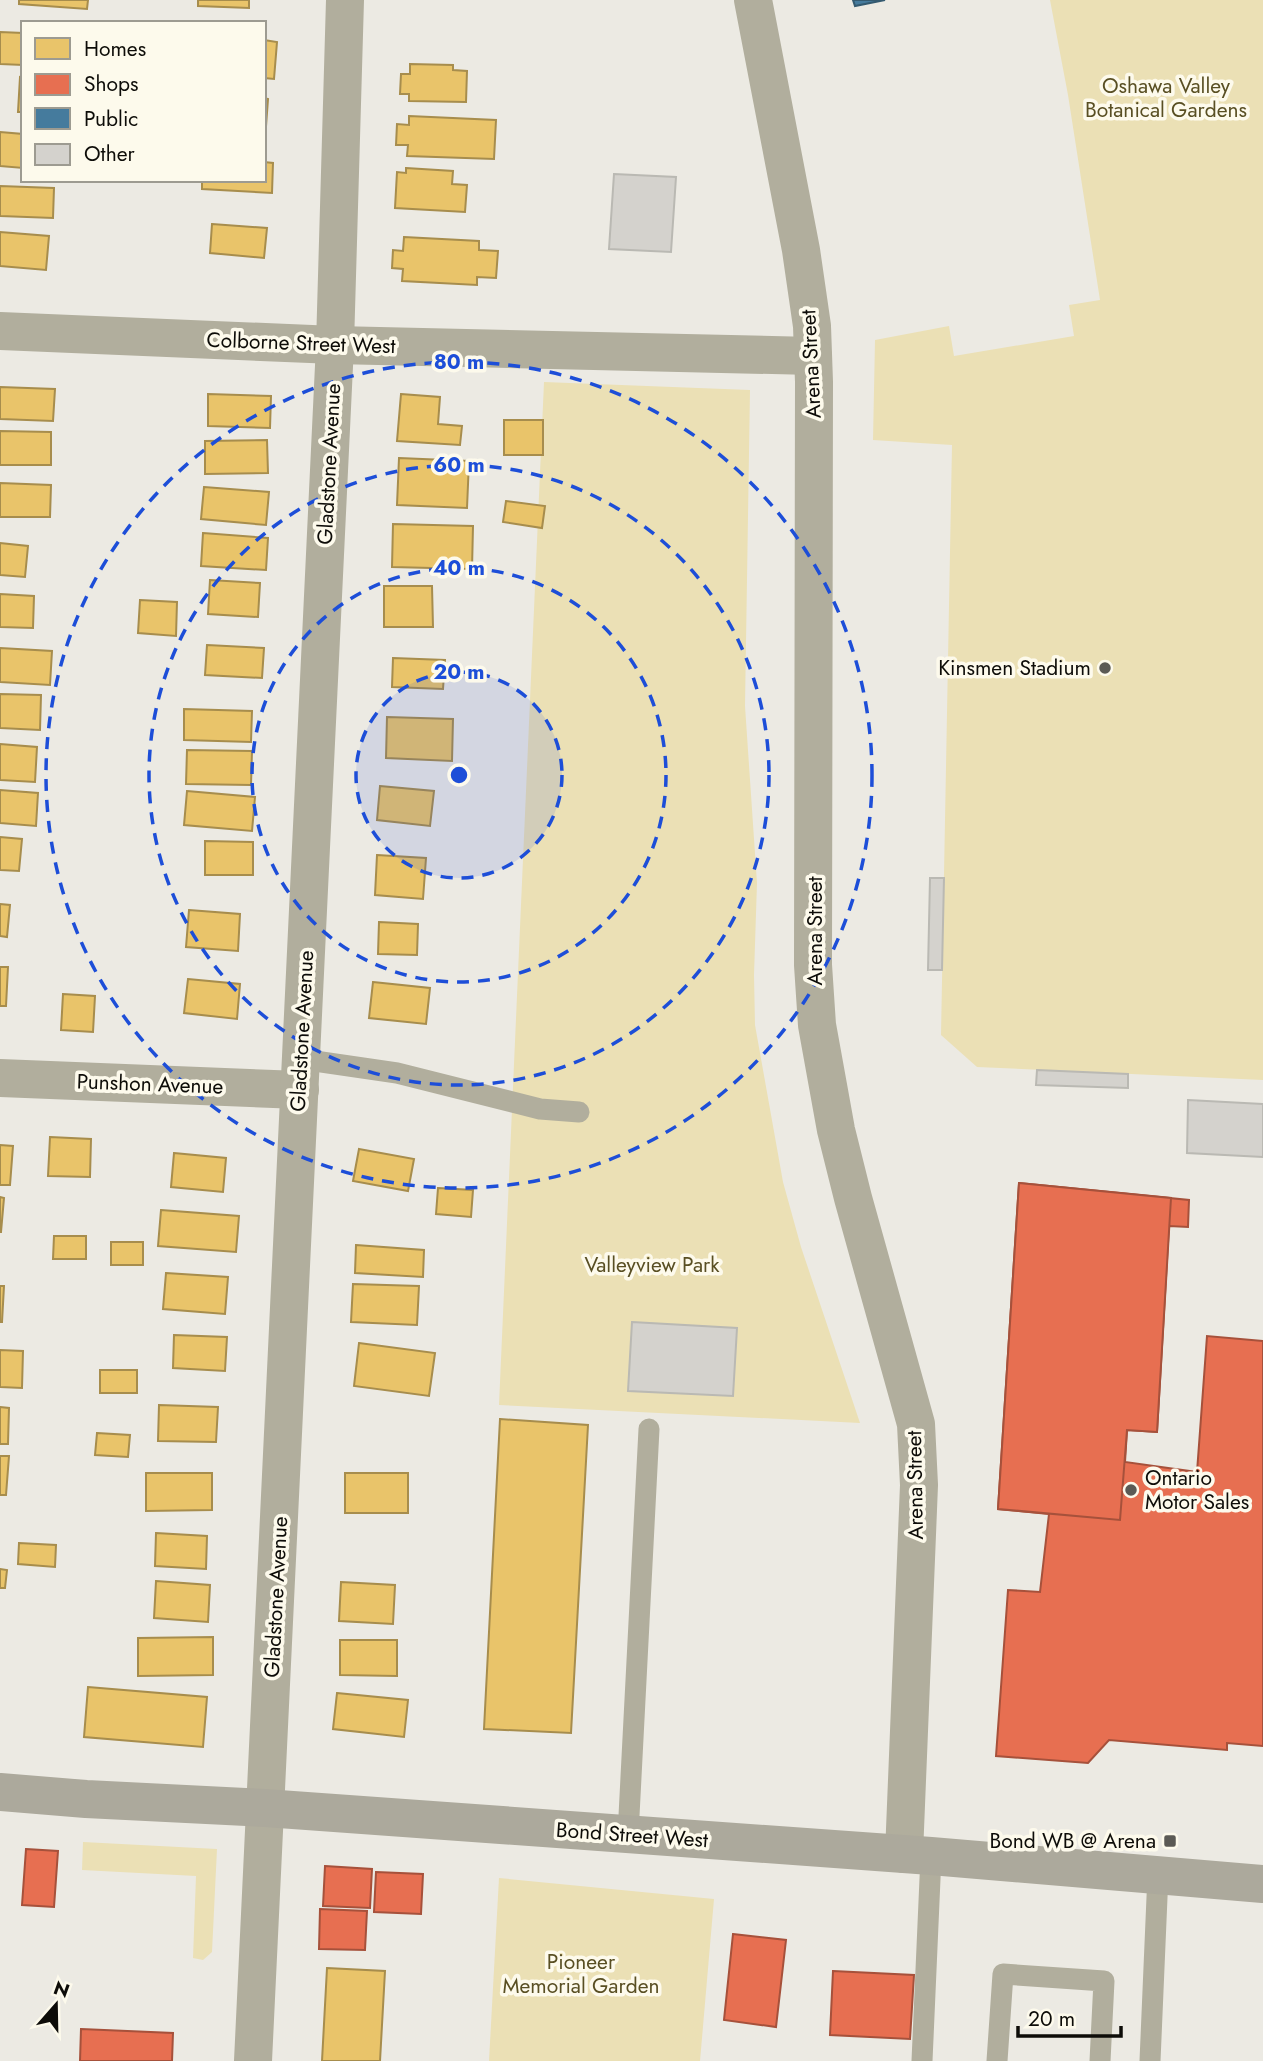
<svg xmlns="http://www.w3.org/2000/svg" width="1263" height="2061" viewBox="0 0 1263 2061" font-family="Jost,sans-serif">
	<rect width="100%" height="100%" fill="#eceae3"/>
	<g fill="#ebe0b5">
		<polygon points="1050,0 1263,0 1263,1080 977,1067 941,1035 952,445 873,440 875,340 949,326 954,356 1074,336 1069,305 1100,300 1068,95"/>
		<polygon points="544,382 750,390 745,706 757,883 754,975 755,1025 783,1182 801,1247 860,1423 499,1405"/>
		<polygon points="83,1842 217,1849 212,1952 203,1960 193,1958 196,1876 82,1870"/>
		<polygon points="499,1878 714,1899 700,2061 489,2061"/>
	</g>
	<g fill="#e9c46a" stroke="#a78d4d" stroke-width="2">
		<polygon points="19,0 88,0 87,9 19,4"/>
		<polygon points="198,0 249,0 249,8 198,6"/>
		<polygon points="0,32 23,33 23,65 0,64"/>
		<polygon points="264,40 277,42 274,79 264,78"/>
		<polygon points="410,64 453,65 453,70 467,71 466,102 409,101 409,94 400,94 401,74 410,74"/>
		<polygon points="20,77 23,78 23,112 18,112"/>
		<polygon points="264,98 268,99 265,140 264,140"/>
		<polygon points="409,116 496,120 494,159 407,156 408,145 396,145 397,124 409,125"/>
		<polygon points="0,132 23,134 23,168 0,166"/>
		<polygon points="264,162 273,163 272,193 202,189 202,180 264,180"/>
		<polygon points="406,168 453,171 452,184 467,185 465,212 395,208 397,172 406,173"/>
		<polygon points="0,186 54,188 53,218 0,216"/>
		<polygon points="212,224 267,228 264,258 210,253"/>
		<polygon points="0,232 49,236 46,270 0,266"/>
		<polygon points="404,237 479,241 479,250 498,251 496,278 477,277 477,285 402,281 403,269 392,268 393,250 403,251"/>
		<polygon points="0,387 55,389 53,421 0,419"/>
		<polygon points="208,394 271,396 270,428 208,426"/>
		<polygon points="401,394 440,397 438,424 462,426 460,445 397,441"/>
		<rect x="504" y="420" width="39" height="35"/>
		<polygon points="0,431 51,432 51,465 0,465"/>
		<polygon points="267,440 268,473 205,474 205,441"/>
		<polygon points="399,458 469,461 467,508 397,505"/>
		<polygon points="0,483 51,485 50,517 0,517"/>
		<polygon points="204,487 269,492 266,525 201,519"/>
		<polygon points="506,501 545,506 542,528 503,522"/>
		<polygon points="393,524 473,526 472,569 392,567"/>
		<polygon points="203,533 268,538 266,570 201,566"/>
		<polygon points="0,543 28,546 25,577 0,575"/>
		<polygon points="210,580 260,583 258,617 208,614"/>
		<polygon points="384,586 432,586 433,627 384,627"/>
		<polygon points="0,594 34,596 33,628 0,627"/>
		<polygon points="140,600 177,602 176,636 138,633"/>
		<polygon points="207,645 264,648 262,678 205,675"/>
		<polygon points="0,648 52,651 50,685 0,682"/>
		<polygon points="393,658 445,660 443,689 392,687"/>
		<polygon points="0,694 41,695 40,730 0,728"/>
		<polygon points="184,709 252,711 251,742 184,740"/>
		<polygon points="387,717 453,719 452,761 386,758"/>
		<polygon points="0,744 37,747 35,782 0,780"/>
		<polygon points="187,750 252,751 251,785 186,784"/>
		<polygon points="380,786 434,791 430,826 377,820"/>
		<polygon points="0,790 38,793 36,826 0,823"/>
		<polygon points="187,791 255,797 252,831 184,825"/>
		<polygon points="0,837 22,839 19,871 0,870"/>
		<polygon points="205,841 253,842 253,875 205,875"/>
		<polygon points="377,855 426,858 423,899 375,895"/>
		<polygon points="0,904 10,905 7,937 0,936"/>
		<polygon points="189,910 240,914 238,951 186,947"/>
		<polygon points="379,922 418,924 417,955 378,954"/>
		<polygon points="0,967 8,967 6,1006 0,1006"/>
		<polygon points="188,979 240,984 237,1019 184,1013"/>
		<polygon points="373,982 430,988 426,1024 369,1018"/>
		<polygon points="63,994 95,996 93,1032 61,1030"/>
		<polygon points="50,1137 91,1139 90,1177 48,1176"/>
		<polygon points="0,1145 13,1146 10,1185 0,1185"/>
		<polygon points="359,1149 414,1159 408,1191 353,1181"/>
		<polygon points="174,1153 226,1158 223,1192 171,1187"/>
		<polygon points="438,1188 473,1190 471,1217 436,1214"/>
		<polygon points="0,1197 4,1198 1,1232 0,1232"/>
		<polygon points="161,1210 239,1216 236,1252 158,1246"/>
		<polygon points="54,1236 86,1236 86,1259 53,1259"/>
		<rect x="111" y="1242" width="32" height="23"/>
		<polygon points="356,1245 424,1250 423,1277 355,1273"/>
		<polygon points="166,1273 228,1277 225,1314 163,1309"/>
		<polygon points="353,1284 419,1286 417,1325 351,1322"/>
		<polygon points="0,1286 4,1286 2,1322 0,1322"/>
		<polygon points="174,1335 227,1337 225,1371 173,1368"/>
		<polygon points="359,1343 435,1353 429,1396 354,1386"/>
		<polygon points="0,1350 23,1351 22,1388 0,1387"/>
		<rect x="100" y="1370" width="37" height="23"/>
		<polygon points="159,1405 218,1407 216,1442 158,1441"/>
		<polygon points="0,1407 9,1408 8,1444 0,1444"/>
		<polygon points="500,1419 588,1425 571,1733 484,1729"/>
		<polygon points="97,1433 130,1435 128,1457 95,1455"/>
		<polygon points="0,1456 9,1456 6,1495 0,1495"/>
		<polygon points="146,1473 212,1473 212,1510 146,1511"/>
		<rect x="345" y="1473" width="63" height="40"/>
		<polygon points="156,1533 207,1536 206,1569 155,1566"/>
		<polygon points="19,1543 56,1545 55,1567 18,1564"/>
		<polygon points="0,1569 7,1570 5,1588 0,1588"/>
		<polygon points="156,1581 210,1585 208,1622 154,1618"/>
		<polygon points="341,1582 395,1585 393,1624 339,1621"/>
		<polygon points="213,1637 213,1675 138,1676 138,1638"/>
		<polygon points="340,1640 397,1640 397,1676 340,1675"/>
		<polygon points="88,1687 207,1697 203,1747 84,1737"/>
		<polygon points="337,1693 408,1700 404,1737 333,1729"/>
		<polygon points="327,1968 385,1971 380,2061 322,2061"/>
	</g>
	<g fill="#e76f51" stroke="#a6513b" stroke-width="2">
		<polygon points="1019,1183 1189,1200 1188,1227 1169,1226 1157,1432 1127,1430 1125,1462 1197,1472 1207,1336 1263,1341 1263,1746 1227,1743 1227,1750 1109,1740 1088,1763 996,1756 1008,1590 1040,1592 1049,1514 998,1509"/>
		<polygon points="1019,1183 1171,1198 1157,1432 1127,1430 1120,1520 998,1509"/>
		<polygon points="26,1849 58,1851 54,1907 22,1905"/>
		<polygon points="325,1866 372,1869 370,1908 323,1906"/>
		<polygon points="376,1872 423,1874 421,1914 374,1912"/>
		<polygon points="320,1909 367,1911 365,1950 319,1949"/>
		<polygon points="733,1934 786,1940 776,2027 724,2020"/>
		<polygon points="833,1971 914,1975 910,2039 830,2035"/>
		<polygon points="81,2029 173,2033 172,2061 80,2061"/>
	</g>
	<polygon fill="#457b9d" stroke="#345a70" stroke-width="2" points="853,0 885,0 855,6"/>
	<g fill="#d4d2cd" stroke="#bab9b3" stroke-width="2">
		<polygon points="614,174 676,177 671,252 609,249"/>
		<polygon points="930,878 944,878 942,970 928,970"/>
		<polygon points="1037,1070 1128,1074 1128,1088 1036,1085"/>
		<polygon points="1188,1100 1263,1104 1263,1157 1187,1153"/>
		<polygon points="632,1322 737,1328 733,1396 628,1391"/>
	</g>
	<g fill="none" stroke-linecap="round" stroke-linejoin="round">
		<g stroke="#b1ae9d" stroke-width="21">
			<polyline points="301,1059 397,1073 540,1109 579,1112"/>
			<polyline points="628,1835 649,1429"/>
			<polyline points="922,2061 931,1856"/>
			<polyline points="997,2061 1003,1974 1104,1981 1100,2061"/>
			<polyline points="1150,2061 1158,1874"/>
		</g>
		<g stroke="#b1ae9d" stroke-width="38">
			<polyline points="753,0 801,250 812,326 814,382 813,965 817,1025 836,1130 853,1198 916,1424 919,1485 904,1854"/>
			<polyline points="0,331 335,345 813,356"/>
			<polyline points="0,1078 300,1090"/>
			<polyline points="253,2061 335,345 345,0"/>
		</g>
		<polyline stroke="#aca99c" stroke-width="38" points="0,1792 86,1799 265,1808 931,1856 1263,1884"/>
	</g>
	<circle cx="459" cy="775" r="103" fill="#1d4ed8" fill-opacity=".12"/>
	<g fill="none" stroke="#1d4ed8" stroke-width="3.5" stroke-dasharray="12 9">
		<circle cx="459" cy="775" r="103"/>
		<circle cx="459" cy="775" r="207"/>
		<circle cx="459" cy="775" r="310"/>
		<circle cx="459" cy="775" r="413"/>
	</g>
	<g fill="#5b5a55" stroke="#fdfaec" stroke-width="2.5">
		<circle cx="1105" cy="668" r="7"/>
		<circle cx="1131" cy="1490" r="7"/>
		<rect x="1163" y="1834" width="14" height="14" rx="3.5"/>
	</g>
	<g text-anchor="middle" stroke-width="7" stroke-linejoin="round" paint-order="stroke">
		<g font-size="21" fill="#594f23" stroke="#fdfaec">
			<text x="1166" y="93">Oshawa Valley<tspan x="1166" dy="24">Botanical Gardens</tspan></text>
			<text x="652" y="1272">Valleyview Park</text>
			<text x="581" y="1969">Pioneer<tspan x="581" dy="24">Memorial Garden</tspan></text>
		</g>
		<g font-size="21" fill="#0d0c08" stroke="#fdfaec">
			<text transform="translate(301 343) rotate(2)" y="7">Colborne Street West</text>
			<text transform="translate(811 364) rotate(-93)" y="7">Arena Street</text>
			<text transform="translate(329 464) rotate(-87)" y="7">Gladstone Avenue</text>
			<text transform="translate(815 931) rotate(-90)" y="7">Arena Street</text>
			<text transform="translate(302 1031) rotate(-87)" y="7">Gladstone Avenue</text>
			<text transform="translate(150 1084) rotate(2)" y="7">Punshon Avenue</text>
			<text transform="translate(915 1485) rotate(-91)" y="7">Arena Street</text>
			<text transform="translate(276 1597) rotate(-87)" y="7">Gladstone Avenue</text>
			<text transform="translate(632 1835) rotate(4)" y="7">Bond Street West</text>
		</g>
		<g font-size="21" fill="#0d0c08" stroke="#fdfaec" text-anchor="end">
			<text x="1091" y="675">Kinsmen Stadium</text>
			<text x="1145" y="1485" text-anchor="start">Ontario<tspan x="1145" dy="24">Motor Sales</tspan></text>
			<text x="1156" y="1848">Bond WB @ Arena</text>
		</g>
	</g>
	<circle cx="459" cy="775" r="10" fill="#1d4ed8" stroke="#fdfaec" stroke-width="3.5"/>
	<g font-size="21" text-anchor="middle" font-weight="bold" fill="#1d4ed8" stroke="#fdfaec" stroke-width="7" stroke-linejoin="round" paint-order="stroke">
		<text x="459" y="369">80 m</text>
		<text x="459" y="472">60 m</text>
		<text x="459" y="575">40 m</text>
		<text x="459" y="679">20 m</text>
	</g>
	<rect x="21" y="21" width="245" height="161" fill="#fdfaec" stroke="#9d9b91" stroke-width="2"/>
	<rect x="35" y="38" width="35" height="21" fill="#e9c46a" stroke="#9d9b91" stroke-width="2"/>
	<text x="84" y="56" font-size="21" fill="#0d0c08">Homes</text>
	<rect x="35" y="74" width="35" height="21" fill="#e76f51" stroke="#9d9b91" stroke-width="2"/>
	<text x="84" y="91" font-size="21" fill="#0d0c08">Shops</text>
	<rect x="35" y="108" width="35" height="21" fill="#457b9d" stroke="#9d9b91" stroke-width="2"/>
	<text x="84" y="126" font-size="21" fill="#0d0c08">Public</text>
	<rect x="35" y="144" width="35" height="21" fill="#d4d2cd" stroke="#9d9b91" stroke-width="2"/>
	<text x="84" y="161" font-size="21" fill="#0d0c08">Other</text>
	<g transform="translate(56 2005) rotate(20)" stroke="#fdfaec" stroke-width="5" paint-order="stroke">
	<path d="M0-5L12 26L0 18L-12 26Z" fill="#0d0c08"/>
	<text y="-10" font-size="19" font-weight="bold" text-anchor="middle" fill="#0d0c08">N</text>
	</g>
	<path d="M1018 2026v10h103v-10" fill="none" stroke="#0d0c08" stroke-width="3.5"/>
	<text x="1028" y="2026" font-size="21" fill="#0d0c08" stroke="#fdfaec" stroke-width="5" paint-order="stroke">20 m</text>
</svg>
